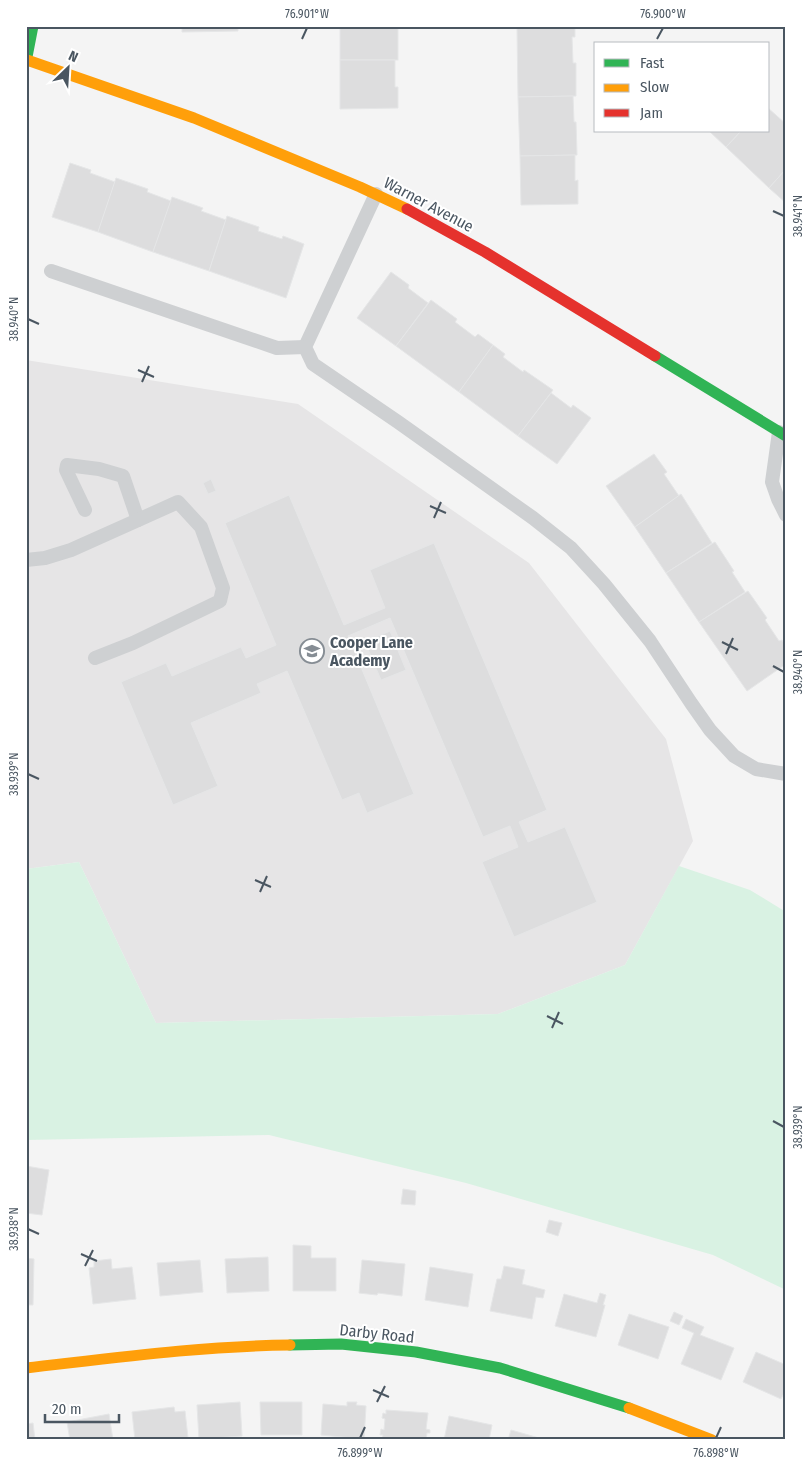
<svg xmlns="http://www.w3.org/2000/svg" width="812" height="1466" viewBox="0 0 812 1466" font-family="'Fira Sans Condensed',sans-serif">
	<rect width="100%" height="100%" fill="#f4f4f4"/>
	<polygon fill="#e6e5e6" points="26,360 298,404 529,563 666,739 693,841 625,965 498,1014 156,1023 79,862 26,869"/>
	<polygon fill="#d9f2e3" points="79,862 156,1023 498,1014 625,965 679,866 750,890 786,912 786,1290 713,1255 466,1183 269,1135 26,1140 26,869"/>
	<g fill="#ddddde" stroke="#e5e6e7">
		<polygon points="182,26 238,26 238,31 182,32"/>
		<rect x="340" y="26" width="58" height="34"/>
		<polygon points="517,26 575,26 575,37 572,37 573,63 576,63 576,96 518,97"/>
		<polygon points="340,60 395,60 395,87 398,87 398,108 340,109"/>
		<polygon points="573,96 574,122 576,122 577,155 520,156 518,97"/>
		<polygon points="768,108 786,124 786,169 769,188 726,147 741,131 768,131"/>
		<polygon points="709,131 741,131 726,147"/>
		<polygon points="575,155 575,181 578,180 578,204 521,205 520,156"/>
		<polygon points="70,163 91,170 90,173 115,182 98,232 52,217"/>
		<polygon points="786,169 786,203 769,188"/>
		<polygon points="116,178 148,189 147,192 171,201 153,252 98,232"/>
		<polygon points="172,197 203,208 201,211 226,220 209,271 153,252"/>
		<polygon points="227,216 259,227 258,231 282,239 283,236 304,244 286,298 209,271"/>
		<polygon points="391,272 409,285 408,288 428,303 396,346 357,318"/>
		<polygon points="431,300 457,319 455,322 475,337 478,334 493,345 459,392 396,346"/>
		<polygon points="493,345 505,354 503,357 523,372 524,370 553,390 518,436 459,392"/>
		<polygon points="551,393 571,408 573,405 591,418 557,464 518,436"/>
		<polygon points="654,454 667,472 664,474 679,496 635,527 606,486"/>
		<polygon points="211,479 216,491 208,494 203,483"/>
		<polygon points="681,494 712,543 666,573 635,527"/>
		<polygon points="289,495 344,625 385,608 370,570 434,543 547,810 519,822 528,842 565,827 597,902 514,937 482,862 518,847 510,826 483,837 390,618 348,636 414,794 367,813 359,793 342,800 287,671 257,684 261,693 191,723 218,786 173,805 121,682 166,663 172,676 241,647 246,658 276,645 225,523"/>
		<polygon points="715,542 734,571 732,572 745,592 699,622 666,573"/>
		<polygon points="748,591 767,618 765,620 779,641 782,640 786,646 786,664 747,691 699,622"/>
		<polygon points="390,631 406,670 381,680 365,642"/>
		<polygon points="26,1166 49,1170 42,1215 26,1213"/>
		<polygon points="403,1189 416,1191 415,1205 401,1204"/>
		<polygon points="549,1220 562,1223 558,1236 546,1232"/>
		<polygon points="293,1245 311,1246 311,1258 336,1258 336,1291 293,1291"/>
		<polygon points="268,1257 269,1291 227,1293 225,1259"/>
		<polygon points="26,1258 34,1259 33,1305 26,1305"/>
		<polygon points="111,1259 112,1269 132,1267 136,1299 93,1304 89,1268 94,1267 94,1261"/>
		<polygon points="200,1260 203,1292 160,1296 157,1263"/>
		<polygon points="362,1260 405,1264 402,1296 378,1293 377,1295 359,1293"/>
		<polygon points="504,1266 525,1270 522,1284 545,1290 543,1298 536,1297 532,1319 490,1311 497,1279 501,1279"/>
		<polygon points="430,1267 473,1274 468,1307 425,1300"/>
		<polygon points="600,1293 606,1295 603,1305 605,1305 596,1337 555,1326 564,1294 597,1303"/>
		<polygon points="674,1312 683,1316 679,1325 670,1321"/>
		<polygon points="629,1314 669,1327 658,1359 618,1345"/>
		<polygon points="686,1319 704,1327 700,1335 734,1348 721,1380 681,1364 694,1333 682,1328"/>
		<polygon points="756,1352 786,1365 786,1389 781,1399 743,1382"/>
		<polygon points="240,1402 242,1436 199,1439 197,1405"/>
		<polygon points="260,1402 302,1402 302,1435 261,1435"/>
		<polygon points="347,1402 357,1402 356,1405 366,1406 364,1439 321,1435 323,1404 347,1406"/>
		<polygon points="174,1407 175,1412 185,1411 188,1438 176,1440 135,1440 132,1412"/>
		<polygon points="386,1410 428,1413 426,1429 430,1430 430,1433 427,1433 426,1440 382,1440 383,1435 380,1435 381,1429 384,1430 385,1419 382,1418 383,1413 386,1414"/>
		<polygon points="109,1414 113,1440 70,1440 67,1422"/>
		<polygon points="449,1416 492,1425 489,1440 444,1440"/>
		<polygon points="33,1423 35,1440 26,1440 26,1424"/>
		<polygon points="511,1430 546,1440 508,1440"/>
	</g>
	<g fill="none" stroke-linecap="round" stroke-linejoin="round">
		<g stroke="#ced0d2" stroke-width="14">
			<polyline points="376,194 305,347 313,364 398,422 533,518 571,548 604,584 650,641 691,703 710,730 734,756 756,769 786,774"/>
			<polyline points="51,271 277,348 305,347"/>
			<polyline points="779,432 772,482 778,499 786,515"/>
			<polyline points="85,510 66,470 67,465 99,469 123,476 138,520"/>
			<polyline points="26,560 45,558 71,550 178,502 201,527 223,588 220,601 133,643 95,658"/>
		</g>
		<g stroke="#30b455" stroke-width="11">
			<polyline points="26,62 33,26"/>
			<polyline points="655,356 786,436"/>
			<polyline points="290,1345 341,1344 416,1352 500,1368 629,1408"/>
		</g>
		<g stroke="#ff9f0a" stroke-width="11">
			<polyline points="27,60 194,118 360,187 407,209"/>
			<path d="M26,1368C114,1358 201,1346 290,1345"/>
			<polyline points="629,1408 712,1440"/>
		</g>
		<polyline stroke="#e5322d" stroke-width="11" points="407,209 485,252 655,356"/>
	</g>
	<path fill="none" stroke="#4a5661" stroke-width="2" d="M302,39L307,28M657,39L663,28M773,211L784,216M28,319L39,324M138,370L154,377M142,382L149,366M430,506L446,513M434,518L441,502M722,642L738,650M726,654L733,638M773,666L784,672M28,774L39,779M255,880L271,887M260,892L267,876M547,1016L563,1024M552,1028L559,1012M773,1121L784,1127M28,1229L39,1234M81,1254L97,1261M85,1266L93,1250M373,1390L389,1397M377,1402L385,1386M360,1438L365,1427M716,1438L721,1427"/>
	<defs>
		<symbol id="school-ring" viewBox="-11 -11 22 22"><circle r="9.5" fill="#fff" stroke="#868d94" stroke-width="1.5"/><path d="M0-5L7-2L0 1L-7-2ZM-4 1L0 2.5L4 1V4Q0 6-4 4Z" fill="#868d94"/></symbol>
	</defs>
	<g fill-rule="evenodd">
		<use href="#school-ring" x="298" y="637" width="28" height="28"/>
	</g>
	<g text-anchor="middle" stroke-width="4" stroke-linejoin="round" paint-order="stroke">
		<g font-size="16" fill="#4a5661" stroke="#fff">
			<text transform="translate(429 204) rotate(28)" y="6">Warner Avenue</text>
			<text transform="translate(377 1333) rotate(6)" y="6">Darby Road</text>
		</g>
		<g font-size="16" font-weight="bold" fill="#4a5661" stroke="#fff" text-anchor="start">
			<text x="330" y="648">Cooper Lane<tspan x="330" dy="18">Academy</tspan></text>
		</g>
	</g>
	<rect width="812" height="1466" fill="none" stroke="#ffffff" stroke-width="55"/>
	<rect x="594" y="42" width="175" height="90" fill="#ffffff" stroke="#b7bbc0"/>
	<rect x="604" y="59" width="25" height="8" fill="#30b455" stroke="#b7bbc0"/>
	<text x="640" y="68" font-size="15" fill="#4a5661">Fast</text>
	<rect x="604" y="84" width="25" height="8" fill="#ff9f0a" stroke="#b7bbc0"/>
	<text x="640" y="92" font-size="15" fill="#4a5661">Slow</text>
	<rect x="604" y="109" width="25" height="8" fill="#e5322d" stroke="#b7bbc0"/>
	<text x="640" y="118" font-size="15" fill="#4a5661">Jam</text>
	<g transform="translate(68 68) rotate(25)" stroke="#ffffff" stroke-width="4" paint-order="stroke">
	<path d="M0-4L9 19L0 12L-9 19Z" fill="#4a5661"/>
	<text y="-8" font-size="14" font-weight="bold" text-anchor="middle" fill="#4a5661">N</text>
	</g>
	<path d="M45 1414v8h74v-8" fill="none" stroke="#4a5661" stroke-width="2.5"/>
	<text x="52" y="1414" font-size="15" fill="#4a5661" stroke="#ffffff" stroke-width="4" paint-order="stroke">20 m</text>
	<rect x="28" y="28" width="756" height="1410" fill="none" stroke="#4a5661" stroke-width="2"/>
	<g font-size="12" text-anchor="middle" fill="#4a5661">
		<text x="307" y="18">76.901°W</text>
		<text x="663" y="18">76.900°W</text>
		<text transform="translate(798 216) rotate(-90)" y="4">38.941°N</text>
		<text transform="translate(14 319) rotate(-90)" y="4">38.940°N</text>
		<text transform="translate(798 672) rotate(-90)" y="4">38.940°N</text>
		<text transform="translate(14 774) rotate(-90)" y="4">38.939°N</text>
		<text transform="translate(798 1127) rotate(-90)" y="4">38.939°N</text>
		<text transform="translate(14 1229) rotate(-90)" y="4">38.938°N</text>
		<text x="360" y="1457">76.899°W</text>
		<text x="716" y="1457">76.898°W</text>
	</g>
</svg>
